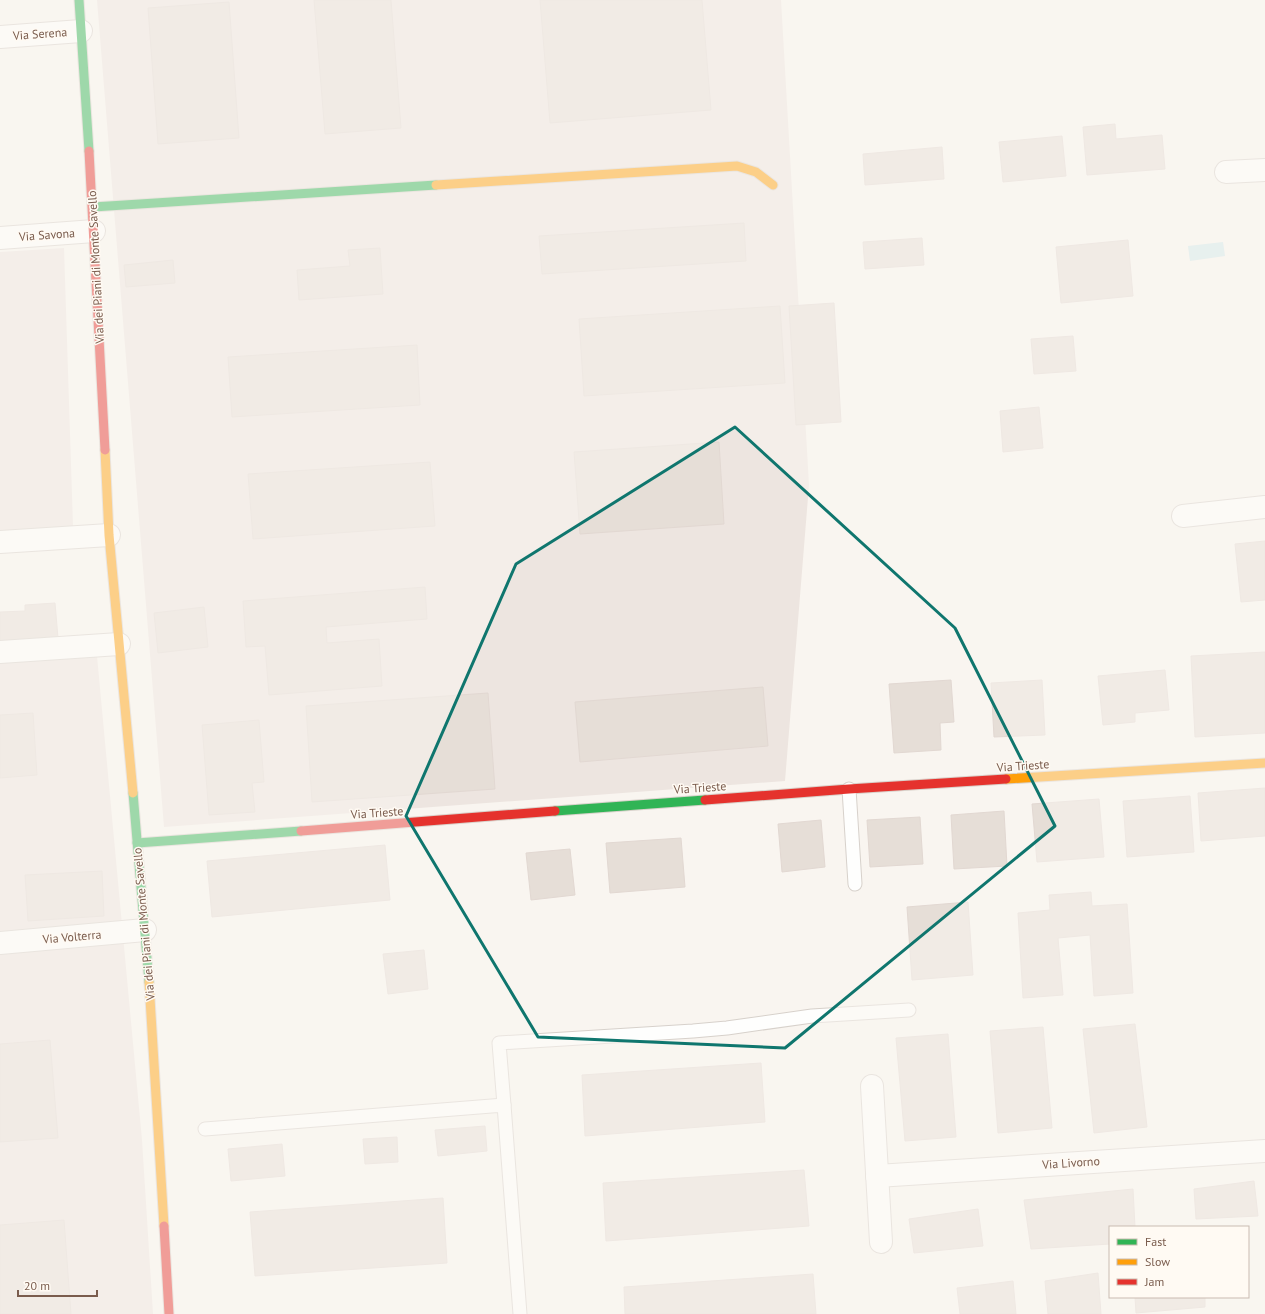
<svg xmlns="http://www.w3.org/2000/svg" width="1265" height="1314" viewBox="0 0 1265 1314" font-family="'PT Sans',sans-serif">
	<rect width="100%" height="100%" fill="#f9f5f0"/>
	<g fill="#ede5e0">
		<polygon points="97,0 781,0 809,485 785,781 164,827"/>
		<polygon points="64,248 73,526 0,531 0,252"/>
		<polygon points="97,656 142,1140 153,1314 0,1314 0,662"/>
	</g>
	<polygon fill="#d0e8ea" points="1223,242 1225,256 1190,261 1188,246"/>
	<g fill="#e6ded7" stroke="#e2d8d2">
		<polygon points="314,0 391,0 401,128 325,134"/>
		<polygon points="540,0 702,0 711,110 550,123"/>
		<polygon points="229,2 239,138 158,144 148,8"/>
		<polygon points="1115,124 1116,139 1162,135 1165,169 1087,175 1083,127"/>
		<polygon points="1062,136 1066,176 1003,182 999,142"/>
		<polygon points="942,147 944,179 865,185 863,154"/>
		<polygon points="744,223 746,261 542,274 539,236"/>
		<polygon points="922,238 924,265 865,269 863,242"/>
		<polygon points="1128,240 1133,296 1061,303 1056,247"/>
		<polygon points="380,248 383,294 299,300 297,270 350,266 348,250"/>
		<polygon points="173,260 175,283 126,287 124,265"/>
		<polygon points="834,303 841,422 796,425 789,306"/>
		<polygon points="780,306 785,383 584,396 579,319"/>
		<polygon points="1073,336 1076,371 1034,374 1031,339"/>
		<polygon points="417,345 420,405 232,417 228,357"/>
		<polygon points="1039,407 1043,448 1003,452 1000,411"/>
		<polygon points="719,442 724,524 580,534 574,452"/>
		<polygon points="430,462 435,526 253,539 248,474"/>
		<polygon points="1265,541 1265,600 1241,602 1235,544"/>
		<polygon points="425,587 427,619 326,627 327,643 379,639 382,686 269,695 265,646 246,647 243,601"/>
		<polygon points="55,603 58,638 0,642 0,612 25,611 25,605"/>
		<polygon points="204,607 208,647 158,653 154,613"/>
		<polygon points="1265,652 1265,733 1195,737 1191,656"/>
		<polygon points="1165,670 1169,710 1135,713 1135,722 1103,725 1098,676"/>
		<polygon points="951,680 954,722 940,723 941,750 894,753 889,684"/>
		<polygon points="1042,680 1045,735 994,737 991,683"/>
		<polygon points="763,687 768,746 580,762 575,702"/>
		<polygon points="488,693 495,789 312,802 306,706"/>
		<polygon points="33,713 37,775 0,778 0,715"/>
		<polygon points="259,720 264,782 252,783 255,812 209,815 202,725"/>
		<polygon points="1265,788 1265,836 1201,841 1198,793"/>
		<polygon points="1190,796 1194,852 1127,857 1123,801"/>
		<polygon points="1099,799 1104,857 1037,862 1032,804"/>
		<polygon points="1004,811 1007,866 954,869 951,815"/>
		<polygon points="920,817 923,864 870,867 867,820"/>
		<polygon points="821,820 825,867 782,872 778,824"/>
		<polygon points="681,838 685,887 610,893 606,843"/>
		<polygon points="385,845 390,900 212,917 207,861"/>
		<polygon points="570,849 575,895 531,900 526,853"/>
		<polygon points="102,871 104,916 28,921 25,875"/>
		<polygon points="1091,892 1092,906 1127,904 1133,993 1094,996 1090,935 1058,938 1063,995 1023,998 1018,913 1050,910 1049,895"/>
		<polygon points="968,902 973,975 912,980 907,907"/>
		<polygon points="424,950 428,989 388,994 383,954"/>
		<polygon points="1135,1024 1147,1127 1094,1133 1083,1029"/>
		<polygon points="1043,1027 1052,1128 998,1133 990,1031"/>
		<polygon points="948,1034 956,1137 905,1141 896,1038"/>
		<polygon points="50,1040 58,1138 0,1142 0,1044"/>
		<polygon points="761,1063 765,1122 585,1136 582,1075"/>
		<polygon points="485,1126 487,1151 438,1156 435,1130"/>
		<polygon points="397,1137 398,1162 365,1164 363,1139"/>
		<polygon points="282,1144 285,1176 231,1181 228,1149"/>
		<polygon points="804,1170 809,1226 606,1241 603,1183"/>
		<polygon points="1254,1181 1258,1216 1196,1219 1194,1189"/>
		<polygon points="1133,1189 1135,1227 1110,1227 1110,1244 1031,1249 1024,1200"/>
		<polygon points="443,1198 447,1263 255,1276 250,1212"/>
		<polygon points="978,1209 983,1246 914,1253 909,1219"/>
		<polygon points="64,1220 71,1314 0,1314 0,1225"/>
		<polygon points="1098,1273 1101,1314 1048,1314 1045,1281"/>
		<polygon points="813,1274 816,1314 625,1314 624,1287"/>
		<polygon points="1013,1281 1016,1314 960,1314 957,1288"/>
		<polygon points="1135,1297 1205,1297 1205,1307 1136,1313"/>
	</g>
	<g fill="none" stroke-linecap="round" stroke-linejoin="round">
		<defs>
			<g id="lane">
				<polyline points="849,789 855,884"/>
				<polyline points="504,1105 499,1043 693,1031 727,1028 812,1016 909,1010"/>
				<polyline points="205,1129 504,1105 520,1314"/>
			</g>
			<g id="street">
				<polyline points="0,37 81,31"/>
				<polyline points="1226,172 1265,170"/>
				<polyline points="0,238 94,231"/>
				<polyline points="1183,516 1265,507"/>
				<polyline points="0,542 109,535"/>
				<polyline points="0,652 119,644"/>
				<polyline points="0,943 145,930"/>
				<polyline points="872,1086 881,1242"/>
				<polyline points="877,1176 1265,1151"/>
			</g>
			<g id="fast">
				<polyline points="79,0 89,151"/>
				<polyline points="93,207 436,185"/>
				<polyline points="133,793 149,982"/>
				<polyline points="555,811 705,800"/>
				<polyline points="137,843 301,831"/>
			</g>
			<g id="slow">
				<polyline points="436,185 737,166 756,172 773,185"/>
				<polyline points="105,450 109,535 133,793"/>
				<polyline points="1006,779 1265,763"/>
				<polyline points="149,982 164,1226"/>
			</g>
			<g id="jam">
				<polyline points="89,151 105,450"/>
				<polyline points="705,800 849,789 1006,779"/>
				<polyline points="301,831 555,811"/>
				<polyline points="164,1226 169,1314"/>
			</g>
		</defs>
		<use href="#lane" stroke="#d7d1cb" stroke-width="15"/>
		<use href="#street" stroke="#d7d1cb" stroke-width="24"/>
		<use href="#fast" stroke="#d9d2cb" stroke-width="11"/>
		<use href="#slow" stroke="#d9d2cb" stroke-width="11"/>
		<use href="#jam" stroke="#d9d2cb" stroke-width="11"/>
		<use href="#lane" stroke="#fefefd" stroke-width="13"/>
		<use href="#street" stroke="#fefefd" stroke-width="22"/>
		<use href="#fast" stroke="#30b455" stroke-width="9"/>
		<use href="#slow" stroke="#ff9f0a" stroke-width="9"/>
		<use href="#jam" stroke="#e5322d" stroke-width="9"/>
	</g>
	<path d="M0 0H1265V1314H0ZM735,427L955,628L1055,826L785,1048L538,1037L406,816L516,564Z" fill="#f9f5f0" fill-opacity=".55" fill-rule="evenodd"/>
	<path fill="none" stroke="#0f766e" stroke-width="3" stroke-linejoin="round" d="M735,427L955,628L1055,826L785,1048L538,1037L406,816L516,564Z"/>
	<g text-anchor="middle" stroke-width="3" stroke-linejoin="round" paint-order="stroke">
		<g font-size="12" fill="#7a5c4d" stroke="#fffaf3">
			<text transform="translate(40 34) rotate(-4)" y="4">Via Serena</text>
			<text transform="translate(47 235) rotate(-4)" y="4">Via Savona</text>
			<text transform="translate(96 267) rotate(-93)" y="4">Via dei Piani di Monte Savello</text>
			<text transform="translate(1023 766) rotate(-4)" y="4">Via Trieste</text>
			<text transform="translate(700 788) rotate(-4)" y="4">Via Trieste</text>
			<text transform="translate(377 813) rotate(-4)" y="4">Via Trieste</text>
			<text transform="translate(144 924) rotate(-95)" y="4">Via dei Piani di Monte Savello</text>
			<text transform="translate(72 937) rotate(-5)" y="4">Via Volterra</text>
			<text transform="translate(1071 1163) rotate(-4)" y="4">Via Livorno</text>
		</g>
	</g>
	<rect x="1109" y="1226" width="140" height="72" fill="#fffaf3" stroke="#cabbb1"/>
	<rect x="1117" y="1239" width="20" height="6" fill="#30b455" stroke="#cabbb1"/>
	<text x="1145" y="1246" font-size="12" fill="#7a5c4d">Fast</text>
	<rect x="1117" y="1259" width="20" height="6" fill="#ff9f0a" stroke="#cabbb1"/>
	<text x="1145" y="1266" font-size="12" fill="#7a5c4d">Slow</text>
	<rect x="1117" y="1279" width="20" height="6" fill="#e5322d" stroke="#cabbb1"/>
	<text x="1145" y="1286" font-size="12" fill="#7a5c4d">Jam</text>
	<path d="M18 1290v6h79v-6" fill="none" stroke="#7a5c4d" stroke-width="2"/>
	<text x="24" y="1290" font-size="12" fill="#7a5c4d" stroke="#fffaf3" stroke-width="3" paint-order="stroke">20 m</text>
</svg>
